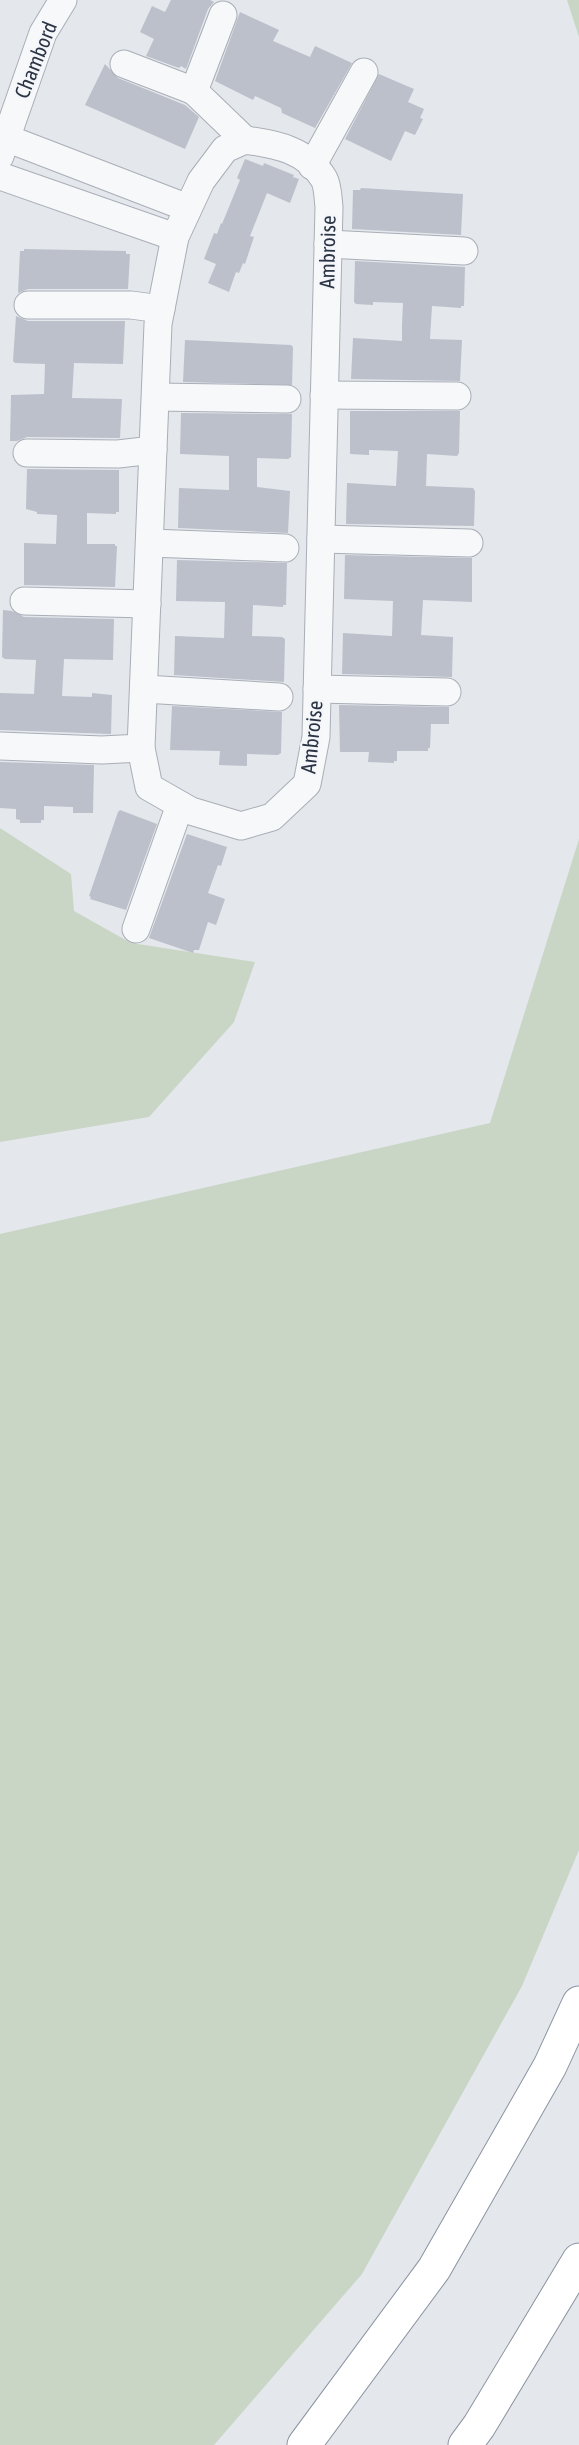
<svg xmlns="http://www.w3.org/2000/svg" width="579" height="2445" viewBox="0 0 579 2445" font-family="'Asap Condensed',sans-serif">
	<rect width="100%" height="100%" fill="#e4e7ec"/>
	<g fill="#c9d6c5">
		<polygon points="566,0 579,0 579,37 567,0"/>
		<polygon points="0,828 71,874 74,911 131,943 255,962 234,1022 149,1117 0,1142"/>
		<polygon points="579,839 579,1850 522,1986 362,2274 214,2445 0,2445 0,1234 490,1123"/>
	</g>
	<g fill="#bbc0ca">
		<polygon points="171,0 210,0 214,2 208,9 186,69 181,66 179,68 146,56 154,39 140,32 152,6 165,12"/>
		<polygon points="240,12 279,30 273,41 310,57 315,46 352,63 315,128 282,113 281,108 255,96 253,100 215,81"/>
		<polygon points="105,64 118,78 185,105 199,117 185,149 85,105"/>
		<polygon points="379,74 414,89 408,102 424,109 420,118 423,119 415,135 405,131 391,161 345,139"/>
		<polygon points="245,159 263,166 264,163 294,175 293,177 299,179 290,203 267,193 250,236 254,237 245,264 243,263 239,273 236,272 229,292 208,283 216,264 204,259 214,233 217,234 221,223 222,224 240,180 237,178"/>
		<polygon points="361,188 463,194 461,235 352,229 353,190 360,190"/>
		<polygon points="24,249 126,251 126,254 130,254 128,289 28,289 18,293 20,251 24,251"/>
		<polygon points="355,261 465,267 464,306 461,306 461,308 432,306 430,339 462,340 460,381 351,379 353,338 402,341 402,325 403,303 373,302 373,305 356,304 354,302"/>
		<polygon points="16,316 28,321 125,321 123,364 74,363 72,398 122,399 120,438 27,437 17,441 10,441 11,395 44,394 45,364 15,363 13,361"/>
		<polygon points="185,340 291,345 293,347 292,385 183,382"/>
		<polygon points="350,411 460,411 459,453 457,456 427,454 426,486 473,488 475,491 474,526 346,524 347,483 396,486 398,451 369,450 369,455 350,454"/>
		<polygon points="181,413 292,414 291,457 288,459 257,458 257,487 290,491 288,533 178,528 179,488 229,490 229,456 180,454"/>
		<polygon points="27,469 119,470 119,512 116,512 116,514 87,513 87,544 115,544 115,546 117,546 115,587 24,585 24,543 56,544 57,515 37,514 37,512 26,509"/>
		<polygon points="345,555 472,558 472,602 423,600 421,635 453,637 452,677 342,674 343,633 392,636 393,601 344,599"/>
		<polygon points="177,560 287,563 286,605 283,605 283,607 253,605 252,636 282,637 285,639 284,682 174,675 175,636 224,638 225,602 176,601"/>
		<polygon points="3,610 12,611 24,617 114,619 113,660 64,659 62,696 92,697 92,693 112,695 111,734 0,730 0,693 34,694 36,660 5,659 2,657"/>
		<polygon points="339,705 449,707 449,724 431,724 430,748 428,748 428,751 397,751 397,761 394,761 394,763 368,762 369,752 340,752"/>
		<polygon points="172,706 282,712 281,753 278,755 247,754 247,766 219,765 220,751 170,750"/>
		<polygon points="0,762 94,765 93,813 73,813 73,807 44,806 44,820 41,820 41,823 20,823 20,820 16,819 16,809 0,808"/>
		<polygon points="120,810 157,824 126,910 90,899 91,897 89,896 118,812"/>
		<polygon points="187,834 227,847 221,866 218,865 208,893 225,899 216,925 208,922 199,950 194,950 193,953 149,938"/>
	</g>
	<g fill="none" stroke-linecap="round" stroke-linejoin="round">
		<defs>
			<g id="minor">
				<polyline points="223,15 194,91 245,140"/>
				<polyline points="124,64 194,91"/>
				<polyline points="6,138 188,208"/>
				<path d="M245,140C276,144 307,150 324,179C328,186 328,199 329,207L316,737L307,784L272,817L241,826L191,811L149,787L141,748L158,324L175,237L201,181L225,149Z"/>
				<polyline points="0,156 43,33 63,0"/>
				<polyline points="312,166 364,72"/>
				<polyline points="0,176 175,237"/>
				<polyline points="328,244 464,251"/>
				<polyline points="28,305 131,305 161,309"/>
				<polyline points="324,395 457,396"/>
				<polyline points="156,397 287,399"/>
				<polyline points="27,453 118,454 153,450"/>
				<polyline points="321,539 469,543"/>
				<polyline points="150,543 285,548"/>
				<polyline points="24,601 147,604"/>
				<polyline points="144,689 279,697"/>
				<polyline points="317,689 447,692"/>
				<polyline points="0,746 102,750 141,748"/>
				<polyline points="136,929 180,805"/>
			</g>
			<g id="highway">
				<polyline points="304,2445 434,2269 550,2066 579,2003"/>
				<polyline points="465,2445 479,2426 579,2260"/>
			</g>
		</defs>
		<use href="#minor" stroke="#a9aeb7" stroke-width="29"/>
		<use href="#highway" stroke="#8b94a3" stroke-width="35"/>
		<use href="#minor" stroke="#f7f8fa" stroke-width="27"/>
		<use href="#highway" stroke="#fff" stroke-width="33"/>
	</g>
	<g text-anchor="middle" stroke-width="4.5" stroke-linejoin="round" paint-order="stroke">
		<g font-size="21" fill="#2b3445" stroke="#f4f6f9">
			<text transform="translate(36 60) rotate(-68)" y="7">Chambord</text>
			<text transform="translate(328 252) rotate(-89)" y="7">Ambroise</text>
			<text transform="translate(312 737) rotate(-84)" y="7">Ambroise</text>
		</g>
	</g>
</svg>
